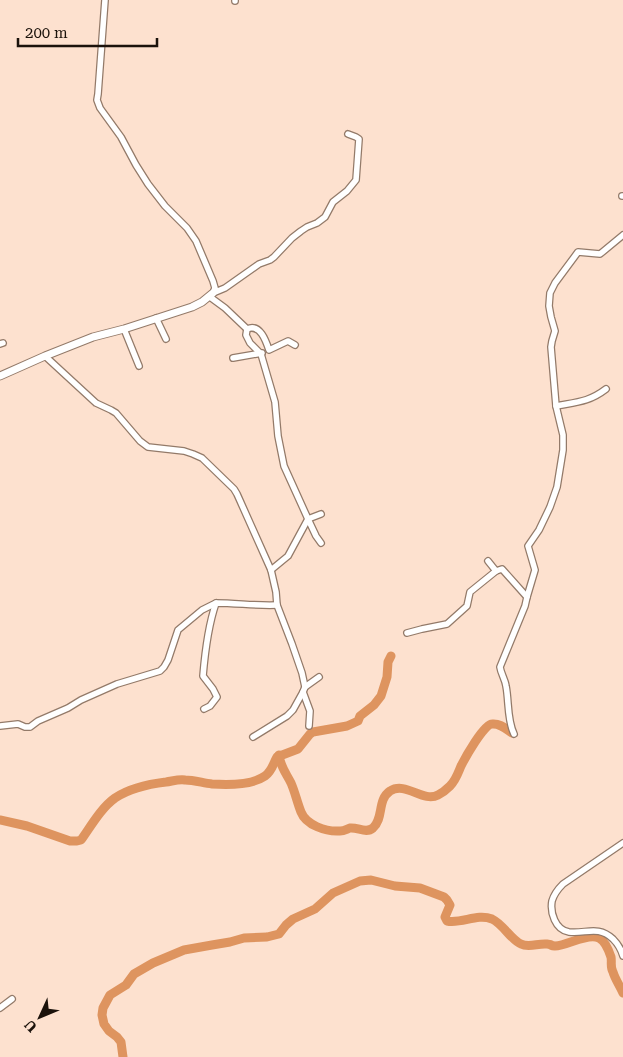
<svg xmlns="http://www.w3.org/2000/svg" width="623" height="1057" viewBox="0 0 623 1057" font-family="'Roboto Serif',serif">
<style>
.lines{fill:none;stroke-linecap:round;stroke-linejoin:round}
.river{stroke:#de945f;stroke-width:9}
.minor-casing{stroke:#937a69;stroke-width:8}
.tertiary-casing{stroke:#937a69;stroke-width:9}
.minor{stroke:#fff;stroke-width:5.5}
.tertiary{stroke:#fff;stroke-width:7}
</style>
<rect width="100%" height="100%" fill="#fde1cf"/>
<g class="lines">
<g class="river">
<path d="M279,755c1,11 7,18 12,28 4,9 6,19 10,29 5,13 25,20 39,19 4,0 7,-2 10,-3 8,-1 16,6 23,0 11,-10 4,-28 17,-37 16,-10 33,12 48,4 4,-2 9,-6 12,-9 6,-6 8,-13 11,-20 4,-8 23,-42 31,-42 8,-1 14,5 20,9"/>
<path d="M0,820l27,6 43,15h7l4,-1c10,-14 20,-32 34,-42 15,-10 34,-14 51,-16 7,-1 13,-3 19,-2 9,0 18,3 27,4 15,1 40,1 53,-8 7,-5 8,-12 12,-19l21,-8 12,-15 3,-2 34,-6 11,-5 2,-5 14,-11 7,-9 6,-19 1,-15 3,-6"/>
<path d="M123,1057l-2,-15 -4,-5 -8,-6 -5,-7 -2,-9 1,-7 7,-13 16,-10 8,-11 19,-11 31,-13 28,-5 18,-3 14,-4 23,-1 12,-3 7,-9 7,-6 22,-10 18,-16 27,-12 11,-1 24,6 25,2 24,9 3,3 3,5 -5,12 2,4c15,3 30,-8 45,-2 11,5 20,22 29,25 8,4 17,-1 26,0 8,1 0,1 8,2 12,0 33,-14 44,-8 6,3 10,13 12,19 1,5 -1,10 2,15 2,7 7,14 10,21"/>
</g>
<g class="minor-casing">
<g id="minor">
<polyline points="105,0 98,94 97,100 100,108 121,137 136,165 148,184 165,206 187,228 196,241 213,281 215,288 213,293 225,288 259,264 270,260 274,257 292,238 301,231 307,227 317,223 325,217 333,202 347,191 356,180 359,139 356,137 348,134"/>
<polyline points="235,0 235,1"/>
<polyline points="622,196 623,196"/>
<path d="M210,297l15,11 22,21c13,-6 19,12 22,21l19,-9 7,4"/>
<polyline points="156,318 166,339"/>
<polyline points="124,329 139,366"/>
<polyline points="247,329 246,335 250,343 261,354 275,402 278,436 284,466 308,519 288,556 271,570"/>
<polyline points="0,344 3,343"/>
<polyline points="45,356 96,403 111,410 116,413 140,441 148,447 184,451 193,454 202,458 234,489 237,494 271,570 276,592 277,605 292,644 302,673 305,687 303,692 310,711 309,726"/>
<polyline points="233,358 262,353"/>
<path d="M556,406c21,-4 33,-4 50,-17"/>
<polyline points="321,514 308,519 316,536 321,543"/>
<polyline points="488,561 496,571"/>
<polyline points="527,597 535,570 528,546 539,530 550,507 557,487 563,450 563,435 556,406 551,347 552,341 555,331 551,317 549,306 550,293 555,283 578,252 600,254 623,235"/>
<path d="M407,633l15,-4 25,-5 20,-18 3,-14 26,-21 6,-2 25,28 -2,9 -25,61c1,7 5,12 6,19 3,15 1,34 8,48"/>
<polyline points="305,687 319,677"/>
<path d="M204,709l6,-3 7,-9 -4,-8 -10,-13c2,-24 5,-50 13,-73 21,0 41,3 61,2"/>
<polyline points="0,726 18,724 25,727 30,727 38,721 68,708 81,700 117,684 160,671 164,667 168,660 178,630 202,610 216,603"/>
<polyline points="253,737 287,716 293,710 303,692"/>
<path d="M623,843l-60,41c-5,5 -9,10 -11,17 -2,11 3,29 17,31 17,2 29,-7 44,7 5,5 8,10 10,17"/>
<polyline points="0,1008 12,999"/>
</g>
</g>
<g class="tertiary-casing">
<polyline id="tertiary" points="0,376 45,356 93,337 124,329 192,307 202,302 213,293"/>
</g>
<use href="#minor" class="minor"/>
<use href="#tertiary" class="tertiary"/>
</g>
<g transform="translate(40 1017) rotate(226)" stroke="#fde1cf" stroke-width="4" paint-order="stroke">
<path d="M0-4L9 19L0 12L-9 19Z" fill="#1b120b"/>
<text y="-8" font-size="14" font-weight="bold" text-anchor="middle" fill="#1b120b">U</text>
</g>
<path d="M18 38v8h139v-8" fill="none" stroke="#1b120b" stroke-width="2.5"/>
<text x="25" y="38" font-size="15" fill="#1b120b" stroke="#fde1cf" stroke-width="4" paint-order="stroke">200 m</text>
</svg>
